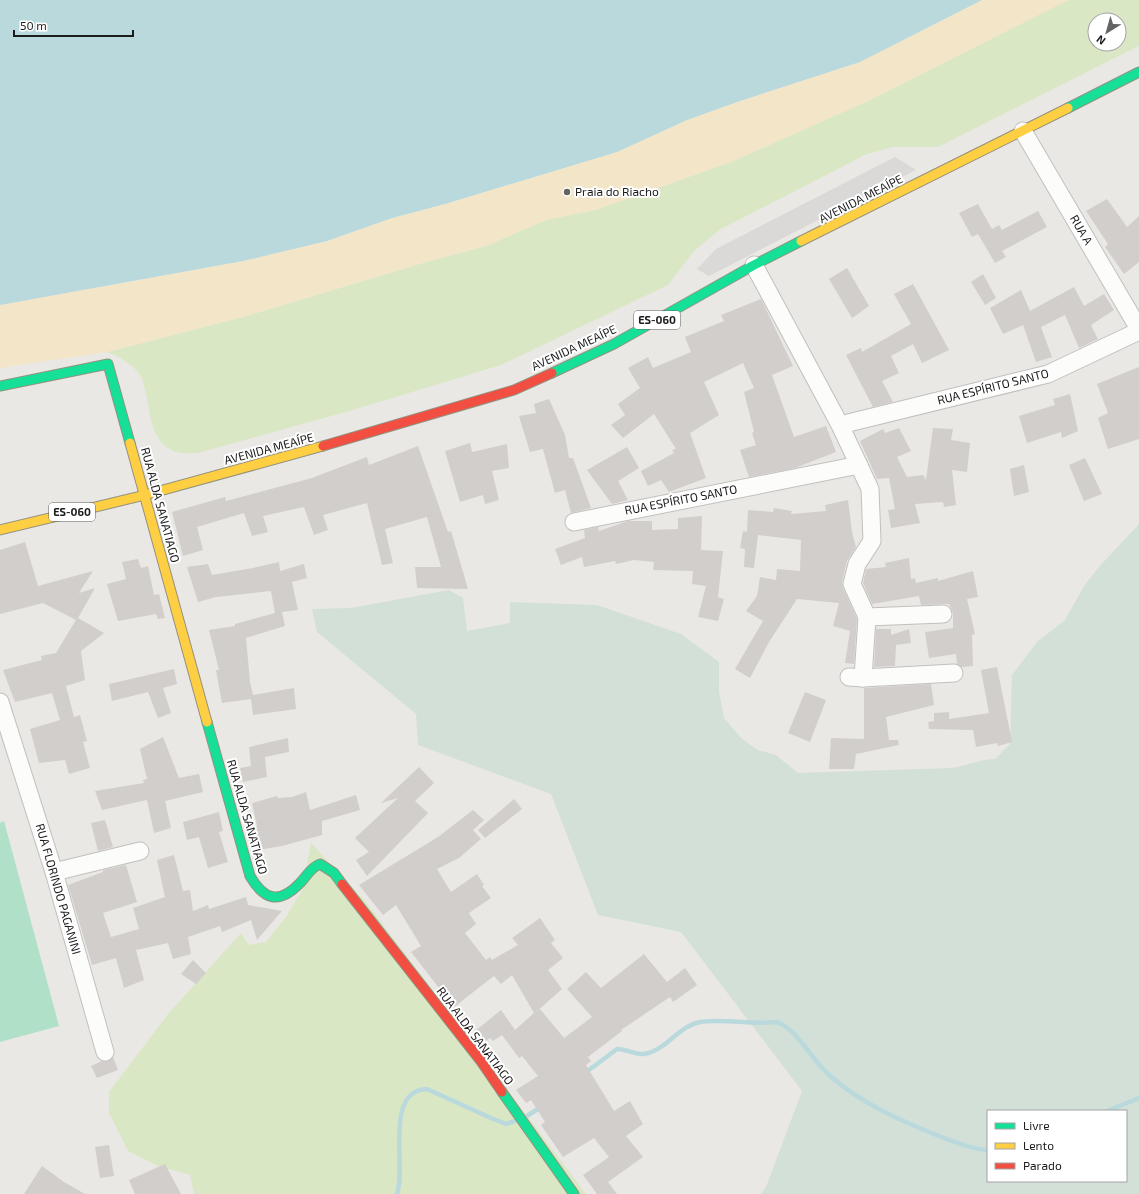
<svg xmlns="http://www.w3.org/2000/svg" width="1139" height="1194" viewBox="0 0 1139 1194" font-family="'Exo 2',sans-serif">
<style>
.grass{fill:#dae7c4;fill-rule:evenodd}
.wetland{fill:#d2e0d7;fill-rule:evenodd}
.sand{fill:#f3e6c8}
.pitch{fill:#b1e0c8}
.parking{fill:#dad9d8}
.water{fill:#b9d9dd}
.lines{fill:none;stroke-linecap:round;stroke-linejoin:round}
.stream{stroke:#b9d9dd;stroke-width:4.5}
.building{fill:#d1cecc}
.street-casing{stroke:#c1c0bf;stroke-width:19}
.fast-casing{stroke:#93927e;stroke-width:11}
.slow-casing{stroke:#93927e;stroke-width:11}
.jam-casing{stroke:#93927e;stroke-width:11}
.street{stroke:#fcfcfb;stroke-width:17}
.fast{stroke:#16e098;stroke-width:9}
.slow{stroke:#ffcf43;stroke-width:9}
.jam{stroke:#f24e42;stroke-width:9}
.poi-dot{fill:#646362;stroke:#fff;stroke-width:1.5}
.labels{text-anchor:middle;stroke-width:4;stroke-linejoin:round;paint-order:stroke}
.shield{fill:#fff;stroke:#606060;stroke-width:1}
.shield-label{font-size:11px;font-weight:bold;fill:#1c1c1c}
.poi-label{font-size:12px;fill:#1c1c1c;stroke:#fff;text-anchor:start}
.street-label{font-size:12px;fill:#1c1c1c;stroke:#fff}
</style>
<rect width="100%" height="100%" fill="#eae8e5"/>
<g class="grass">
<path d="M1068,0h71v46l-201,101h-45l-26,7 -146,75 -26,21 -27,35 -167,80 -148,45 -155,43c-7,0 -15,1 -22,-1 -31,-11 -24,-50 -35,-75 -5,-11 -23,-21 -34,-25l136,-35 183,-55 60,-16 60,-26 49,-10 136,-48 139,-62zM1095,20h24v24h-24z"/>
<polygon points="311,843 366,902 586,1194 194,1194 190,1175 158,1166 128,1151 109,1113 109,1092 168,1014 241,933 249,945 266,942 286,917 302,890"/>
</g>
<path class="wetland" d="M1139,524v670h-378l5,-7 36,-96 -121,-159 -83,-17 -47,-121 -133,-49 -2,-31 -99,-82 -5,-23 39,-1 98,-18 14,8 4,33 43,-8v-21l87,3 84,29 38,28v30l5,26 18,21 16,11 18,5 22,18 153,-5c15,-2 29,-9 44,-9l15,-15 2,-69 25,-33 28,-22 19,-34 14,-18zM988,1111h138v70h-138z"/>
<polygon class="sand" points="982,0 1068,0 870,100 731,162 595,210 546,220 486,246 426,262 243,317 107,352 0,368 0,305 243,261 327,241 392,218 445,204 617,152 687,120 740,101 860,62"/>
<polygon class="pitch" points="4,821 59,1026 0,1042 0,823"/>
<polygon class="parking" points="895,157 916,170 709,276 697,269 716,249"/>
<polygon class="water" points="0,0 982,0 860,62 740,101 687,120 617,152 445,204 392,218 327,241 243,261 0,305"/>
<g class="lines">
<g class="stream">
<path d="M585,1073l32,-24c10,0 18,6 27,5 22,-3 34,-28 56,-32 22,-4 53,3 77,0 20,7 35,38 51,52 32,29 71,46 111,62 16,6 31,13 49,14"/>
<polyline points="1107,1111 1139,1098"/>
<polyline points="527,1116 541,1107"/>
<path d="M397,1194c10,-28 -14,-103 30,-105l64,29 15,6 9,-3"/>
</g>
</g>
<g class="building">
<polygon points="1107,199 1127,227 1139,216 1139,262 1124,274 1105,247 1108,244 1086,211"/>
<polygon points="978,204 992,229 999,225 1002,230 1038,211 1047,227 1002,251 1006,257 995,263 978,234 972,237 959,213"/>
<polygon points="847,268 869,306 852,318 829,279"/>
<polygon points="983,274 996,298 985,305 971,282"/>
<polygon points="913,284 949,350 922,363 913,344 891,356 899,373 882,381 893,402 873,407 846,355 861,348 862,352 911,324 894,294"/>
<polygon points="1074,287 1084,306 1104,294 1114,310 1091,325 1098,339 1079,348 1065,315 1041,327 1052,357 1036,362 1023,325 1003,334 990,308 1021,290 1030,311"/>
<polygon points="761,299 793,366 772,375 794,437 826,426 836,452 795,468 749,477 740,450 756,445 752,433 754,432 744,392 754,388 743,363 704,382 719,415 690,433 706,478 669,492 661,480 648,486 641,471 674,453 672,450 676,449 654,414 623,438 611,425 625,415 618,404 640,388 628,368 648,357 653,368 691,352 685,337 724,321 721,315"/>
<polygon points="1139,367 1139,439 1108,449 1098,418 1108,413 1097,384"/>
<polygon points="1070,394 1078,431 1062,438 1061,432 1027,443 1019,416 1055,405 1053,399"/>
<polygon points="549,399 565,435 569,458 573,458 591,508 571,513 565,490 555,493 543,449 530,452 519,416 536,413 534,404"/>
<polygon points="899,428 911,451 897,457 907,477 923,475 926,480 933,428 953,429 951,440 970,443 967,472 952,470 956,505 944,507 943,502 915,504 920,523 891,528 888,510 895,509 889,478 877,479 860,441 883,429 885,433"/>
<polygon points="470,443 472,452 507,444 509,468 492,471 499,500 485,504 483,495 460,502 445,451"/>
<polygon points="418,446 448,532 451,531 468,589 417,588 415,567 441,567 427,517 385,529 393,563 382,565 367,503 323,515 328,530 314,535 304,507 263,516 268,532 252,536 244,513 197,527 203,550 183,556 172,512 225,497 226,501 312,478 367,457 369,465"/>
<polygon points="627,447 639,468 618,481 628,500 612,504 587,470"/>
<polygon points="1085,458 1102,494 1084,501 1069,465"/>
<polygon points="1024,465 1029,492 1014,496 1010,469"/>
<polygon points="848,500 852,532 856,547 847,561 842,582 843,588 857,619 854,664 845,663 850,631 833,626 839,603 797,599 769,642 750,678 735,669 763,621 746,611 757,596 760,577 776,580 777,569 800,571 801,540 758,535 754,568 744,567 745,549 740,548 743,531 747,532 748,510 773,512 774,508 792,511 791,514 826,511 825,505"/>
<polygon points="702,516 701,550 723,551 718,597 724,599 718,621 698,617 706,586 692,584 693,571 653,570 654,562 634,560 616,564 615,561 584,567 582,557 561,565 555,549 585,538 584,530 598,527 599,531 628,521 652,521 652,530 678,529 678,518"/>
<polygon points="25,542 38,586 93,571 79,593 95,588 78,618 104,633 81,651 85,680 66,686 74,717 80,715 87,741 83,742 90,768 69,774 65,760 39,763 30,729 60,720 52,693 15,702 3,670 42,660 41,656 56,653 76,620 43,603 0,614 0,550"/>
<polygon points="909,558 911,579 915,578 916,583 938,578 938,581 973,571 978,597 967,599 975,634 972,635 973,666 962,667 957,664 956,654 929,658 925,632 953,628 953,613 949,604 921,605 919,596 872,604 863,583 866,569 886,567 885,563"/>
<polygon points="138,559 141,568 148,566 154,595 159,594 165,618 158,619 156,614 118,621 107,584 126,579 122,562"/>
<polygon points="279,562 280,571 304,564 307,578 292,582 298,610 282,612 285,626 246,638 250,682 253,695 294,688 296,709 253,715 251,699 222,703 216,670 219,670 209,630 235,626 235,624 275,613 271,591 216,597 198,602 187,567 208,564 212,575 253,568"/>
<polygon points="876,629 891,629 891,635 909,629 911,643 896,645 895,666 874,667"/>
<polygon points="997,667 1012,742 998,746 997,743 976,747 973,730 929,729 928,722 934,721 934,713 949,712 949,719 989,713 981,670"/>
<polygon points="174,669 177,684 163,688 171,713 158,718 148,692 112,701 109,684"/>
<polygon points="931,684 934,705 886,717 889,740 898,740 899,745 856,754 854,769 829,769 831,738 864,739 864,688"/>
<polygon points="805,692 826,700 810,742 788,733"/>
<polygon points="163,737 179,778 199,774 203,792 165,801 171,828 154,833 147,800 102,810 95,791 144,783 143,780 147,779 140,749"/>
<polygon points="288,738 289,752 265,757 267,777 243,782 240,768 251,766 249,747"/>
<polygon points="419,767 434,783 415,801 428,813 367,876 356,860 369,852 355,838 398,798 381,803"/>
<polygon points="306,792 310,810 356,795 360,810 322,821 322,835 282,846 258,850 252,828 257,826 252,803 277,796 278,798 292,797"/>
<polygon points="514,799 522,809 485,838 478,830"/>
<polygon points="473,810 484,820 473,830 481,839 459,858 437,869 451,892 477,874 484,885 482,886 491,898 469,913 476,924 465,933 486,960 490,957 492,960 518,945 512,938 540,918 555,940 551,943 563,958 548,970 562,989 535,1013 540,1009 564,1038 592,1017 567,989 586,972 601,988 644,954 667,982 685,968 697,985 673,1002 670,997 621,1030 622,1031 588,1057 591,1061 586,1065 614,1111 630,1101 643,1124 626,1136 643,1157 608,1182 617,1194 597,1194 583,1175 609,1157 594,1138 563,1157 541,1125 545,1122 531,1100 526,1103 516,1090 538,1076 522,1056 519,1058 502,1035 493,1041 490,1038 483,1043 474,1032 501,1010 515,1030 534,1013 512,975 501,984 494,976 454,1007 411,952 421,946 396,905 383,915 359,885 438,837"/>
<polygon points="219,812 223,831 219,832 228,862 208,868 199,837 187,840 183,822"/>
<polygon points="105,820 113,847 98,851 91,823"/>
<polygon points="174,855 183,891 190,890 193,911 208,905 209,909 246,897 248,905 282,911 257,940 251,920 222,932 220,926 188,937 191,954 173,959 168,943 136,950 144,980 124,988 116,958 92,965 68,885 103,872 103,870 126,865 137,902 103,913 111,937 139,929 133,908 165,897 157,860"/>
<polygon points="193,960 206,973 196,984 181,974"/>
<polygon points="113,1057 118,1070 97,1078 91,1066 102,1061 108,1061"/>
<polygon points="109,1145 114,1176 100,1178 95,1147"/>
<polygon points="165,1164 181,1194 135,1194 129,1180"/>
<polygon points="42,1166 64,1182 85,1194 24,1194"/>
</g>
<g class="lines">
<g class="street-casing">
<g id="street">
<polyline points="1023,131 1139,329"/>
<polyline points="754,265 840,425 870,489 872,541 857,564 852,584 867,617 863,678"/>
<polyline points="840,425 1048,374 1139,331"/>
<polyline points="574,522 859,465"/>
<polyline points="867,617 943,614"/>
<polyline points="849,677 863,678 954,673"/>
<polyline points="0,702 54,872 105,1052"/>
<polyline points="54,872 140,851"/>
</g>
</g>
<g class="fast-casing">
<g id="fast">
<polyline points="1068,108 1139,72"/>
<polyline points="552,373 614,344 754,265 801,241"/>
<polyline points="0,386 108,364 130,443"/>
<path d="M207,722l43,154c14,24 29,29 50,7 7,-7 10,-15 20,-19l14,9 8,11"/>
<polyline points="502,1092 574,1194"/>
</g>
</g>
<g class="slow-casing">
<g id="slow">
<polyline points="801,241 1068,108"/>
<polyline points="130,443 207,722"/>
<polyline points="0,530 145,495 323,446"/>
</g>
</g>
<g class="jam-casing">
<g id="jam">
<polyline points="323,446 514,390 552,373"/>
<polyline points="342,884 480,1060 502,1092"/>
</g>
</g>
<use href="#street" class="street"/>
<use href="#fast" class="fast"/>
<use href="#slow" class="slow"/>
<use href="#jam" class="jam"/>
</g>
<circle class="poi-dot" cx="567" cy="192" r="4"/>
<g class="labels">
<g class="shield">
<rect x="634" y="311" width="46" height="18" rx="3"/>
<rect x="49" y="503" width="46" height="18" rx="3"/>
</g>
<g class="shield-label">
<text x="657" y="324">ES-060</text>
<text x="72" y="516">ES-060</text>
</g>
<g class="poi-label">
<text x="575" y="196">Praia do Riacho</text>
</g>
<g class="street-label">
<text transform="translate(861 199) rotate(-27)" y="4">AVENIDA MEAÍPE</text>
<text transform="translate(1081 230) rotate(60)" y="4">RUA A</text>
<text transform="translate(574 348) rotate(-25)" y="4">AVENIDA MEAÍPE</text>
<text transform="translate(993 387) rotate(-14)" y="4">RUA ESPÍRITO SANTO</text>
<text transform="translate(269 449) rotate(-15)" y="4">AVENIDA MEAÍPE</text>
<text transform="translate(681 500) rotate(-11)" y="4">RUA ESPÍRITO SANTO</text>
<text transform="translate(160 505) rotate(75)" y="4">RUA ALDA SANATIAGO</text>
<text transform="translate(247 817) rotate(74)" y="4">RUA ALDA SANATIAGO</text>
<text transform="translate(58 889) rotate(74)" y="4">RUA FLORINDO PAGANINI</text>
<text transform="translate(475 1036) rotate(53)" y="4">RUA ALDA SANATIAGO</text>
</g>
</g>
<rect x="987" y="1110" width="140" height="72" fill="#ffffff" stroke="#a4a4a4"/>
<rect x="995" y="1123" width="20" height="6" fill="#16e098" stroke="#a4a4a4"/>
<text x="1023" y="1130" font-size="12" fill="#1c1c1c">Livre</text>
<rect x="995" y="1143" width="20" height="6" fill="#ffcf43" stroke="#a4a4a4"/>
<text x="1023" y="1150" font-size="12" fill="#1c1c1c">Lento</text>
<rect x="995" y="1163" width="20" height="6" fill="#f24e42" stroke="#a4a4a4"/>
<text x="1023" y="1170" font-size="12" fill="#1c1c1c">Parado</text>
<g transform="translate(1107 32) rotate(217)"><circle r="19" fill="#ffffff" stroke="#a4a4a4"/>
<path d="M0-3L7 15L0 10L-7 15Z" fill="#646362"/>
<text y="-6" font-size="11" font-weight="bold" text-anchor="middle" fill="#1c1c1c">N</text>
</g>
<path d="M14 30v6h119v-6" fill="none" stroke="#1c1c1c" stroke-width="2"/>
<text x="20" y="30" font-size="12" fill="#1c1c1c" stroke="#ffffff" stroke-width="3" paint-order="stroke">50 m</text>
</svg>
